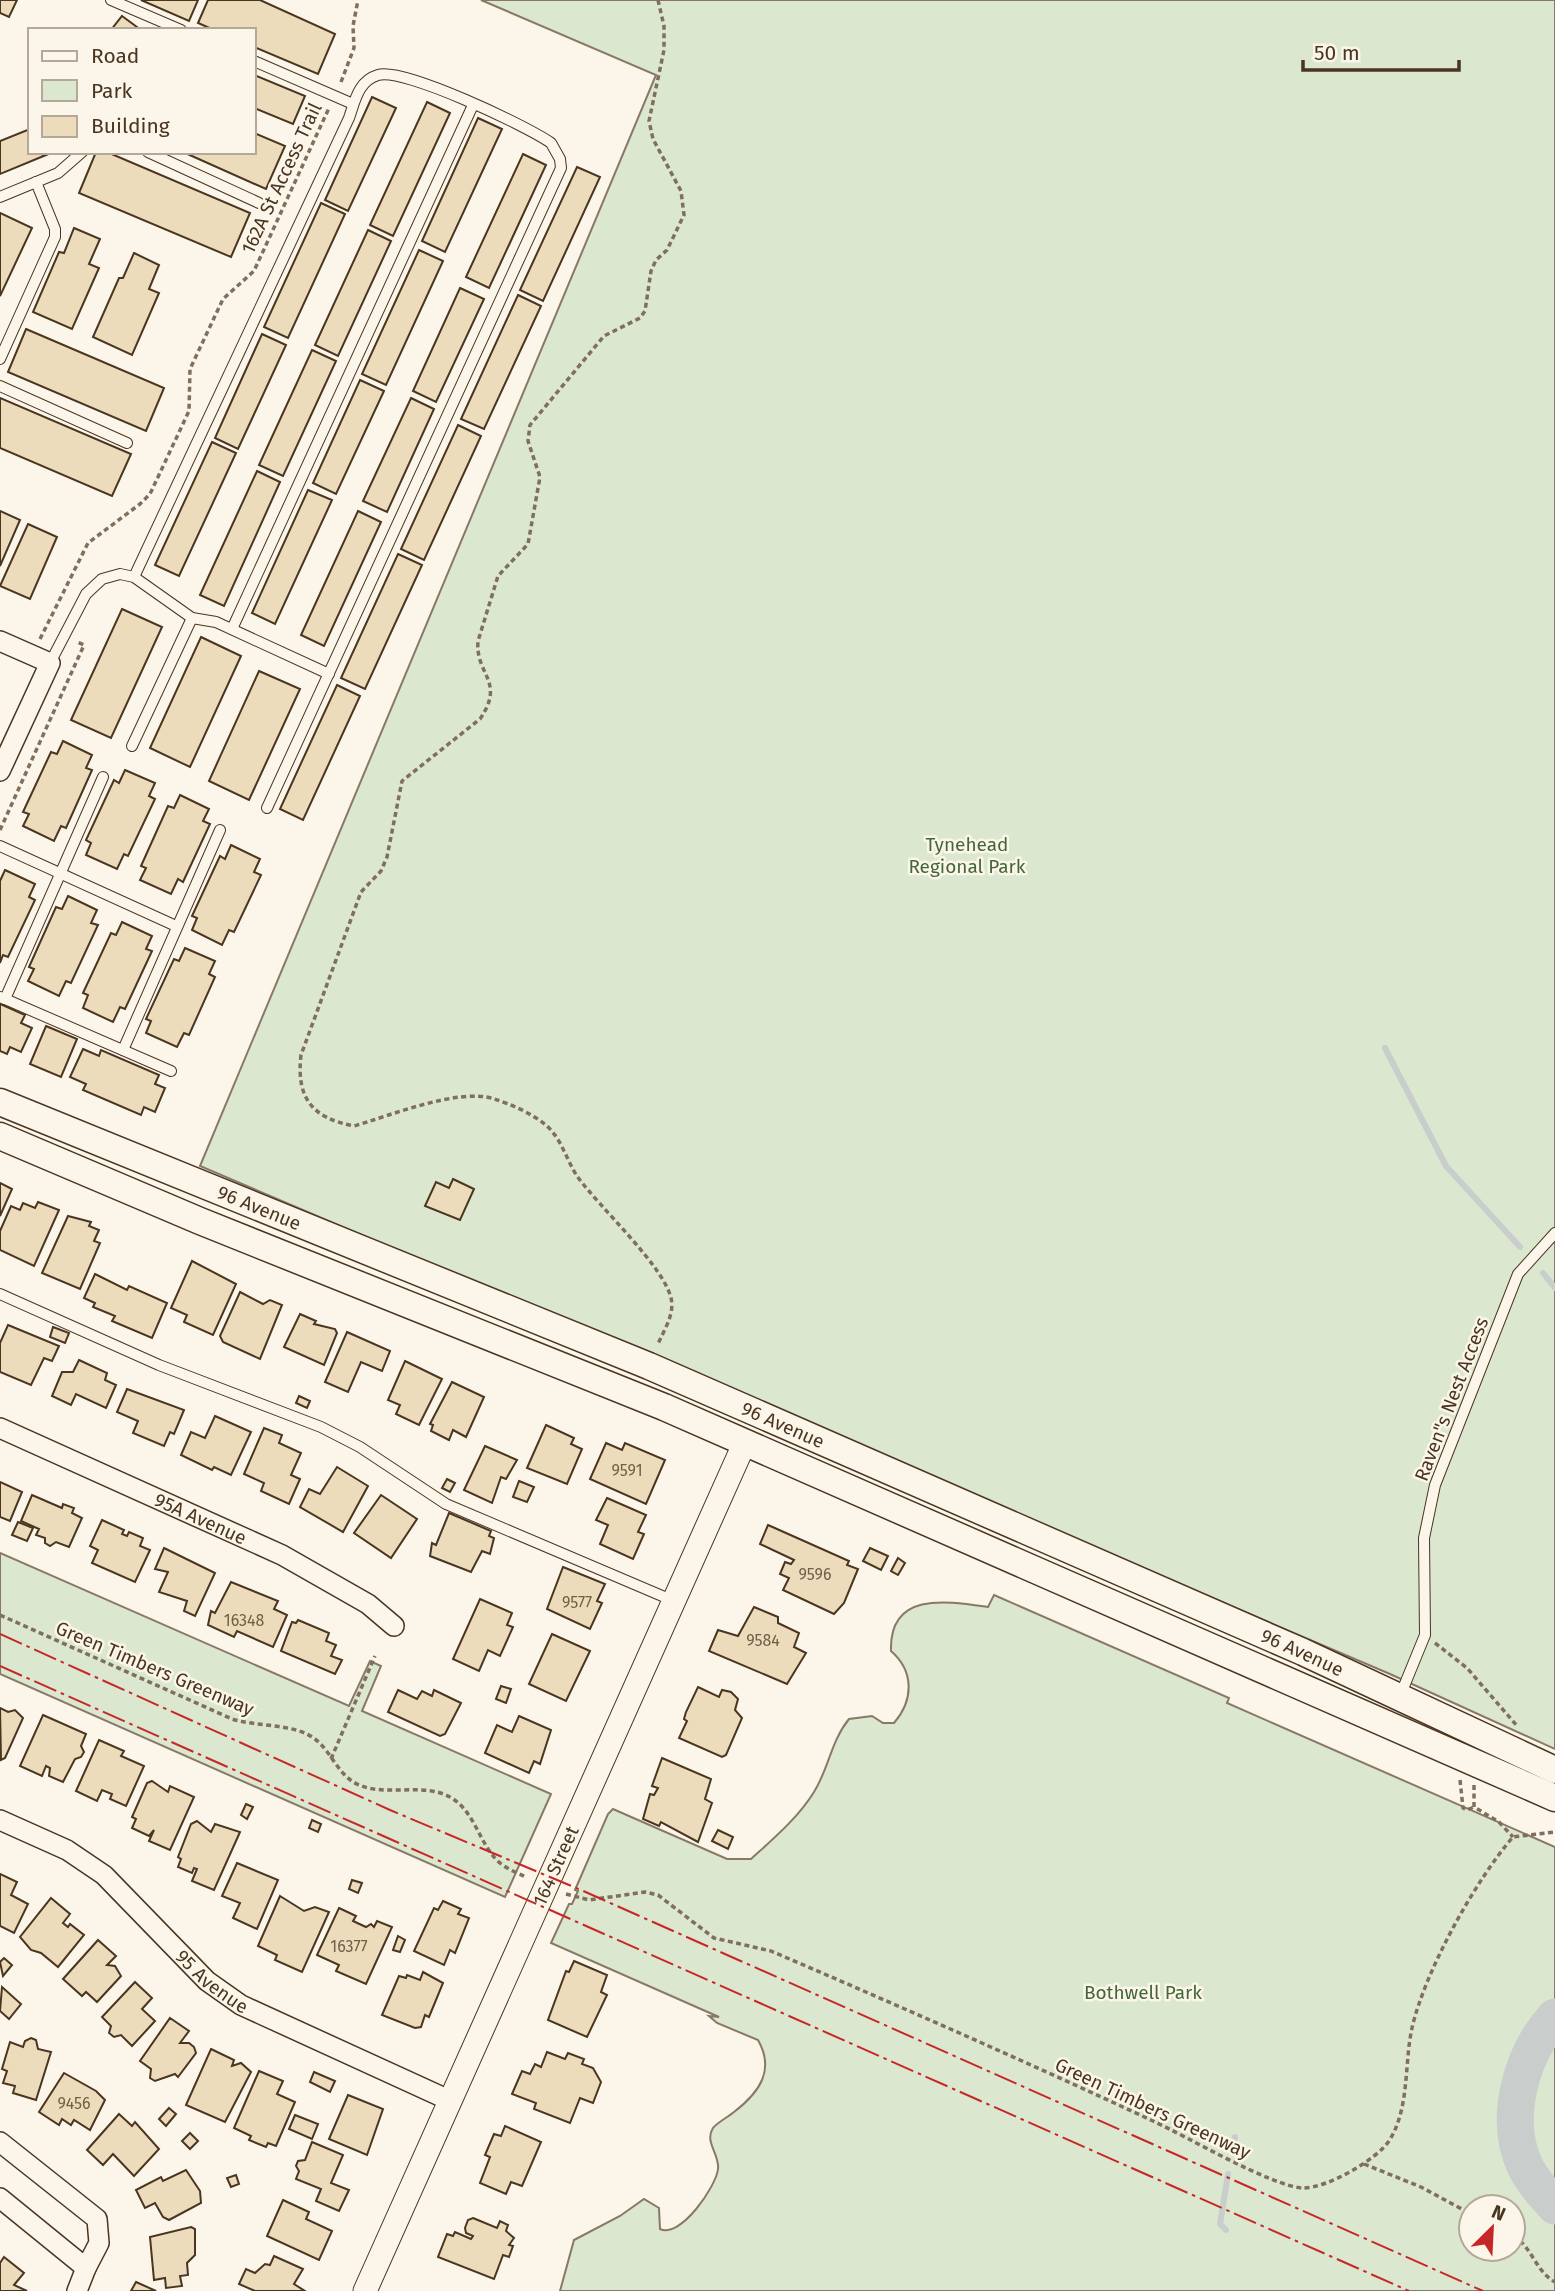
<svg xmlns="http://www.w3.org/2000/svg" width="1555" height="2291" viewBox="0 0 1555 2291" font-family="'Fira Sans',sans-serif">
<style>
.green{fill:#dce7d0;stroke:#887966;stroke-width:2;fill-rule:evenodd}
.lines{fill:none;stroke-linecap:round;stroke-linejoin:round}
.stream{stroke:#c9cecd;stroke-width:6}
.river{stroke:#c9cecd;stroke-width:37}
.building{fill:#ecdcbc;stroke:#4a3520;stroke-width:2}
.service-casing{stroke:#4a3520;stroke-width:12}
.minor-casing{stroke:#4a3520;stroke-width:22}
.tertiary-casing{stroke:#4a3520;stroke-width:25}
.secondary-casing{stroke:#4a3520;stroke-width:29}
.path{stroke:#7f6f5c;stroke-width:3.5;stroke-dasharray:5 3.5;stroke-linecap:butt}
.service{stroke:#fbf6e9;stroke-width:10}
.minor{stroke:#fbf6e9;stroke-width:19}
.tertiary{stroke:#fbf6e9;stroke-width:23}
.secondary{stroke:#fbf6e9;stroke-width:26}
.power{stroke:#c62828;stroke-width:2;stroke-dasharray:24 5 3.5 5;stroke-linecap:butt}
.labels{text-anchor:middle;stroke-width:5;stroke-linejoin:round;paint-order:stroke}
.number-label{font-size:16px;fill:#725f47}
.street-label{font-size:19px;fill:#4a3520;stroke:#fbf6e9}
.park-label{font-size:19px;fill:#436837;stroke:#fbf6e9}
</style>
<rect width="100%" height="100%" fill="#fbf6e9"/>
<g class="green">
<polygon points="481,0 1555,0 1555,1749 1390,1674 200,1166 656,75"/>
<polygon points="0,1553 349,1706 370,1661 381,1666 362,1711 551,1794 505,1897 0,1674"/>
<path d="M994,1595l235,103 -2,5 328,144v444h-995l14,-51 46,-24 24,-17 15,9 1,21c20,10 56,-42 58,-60 2,-14 -14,-27 -5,-41 5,-6 15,-11 21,-16 26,-20 41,-42 24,-72l-41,-17 -8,-7 10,1 -168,-74 18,-39h3l6,-13 -3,-1 33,-76 5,-5 114,50h24c22,-20 47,-41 63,-67 15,-24 17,-51 35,-73l23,-3 11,7h11c20,-23 20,-52 -3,-72 -2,-60 56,-50 97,-44zM1471,2207h42v42h-42z"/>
</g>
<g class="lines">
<g class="stream">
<polyline points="1385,1048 1446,1166 1520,1247"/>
<polyline points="1543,1273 1555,1288"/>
<polyline points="1232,2150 1235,2137"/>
<polyline points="1226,2230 1220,2224 1228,2174"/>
</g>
<path class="river" d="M1555,2017c-34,37 -52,102 -30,149 7,15 19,28 30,40"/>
</g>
<g class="building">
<polygon points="0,0 17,0 9,17 0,13"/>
<polygon points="141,0 198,0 189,21"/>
<polygon points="208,0 260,0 335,34 318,74 254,47 254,30 214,30 198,23"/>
<polygon points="122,16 141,30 111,30"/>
<polygon points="254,75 305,96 293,124 254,108"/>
<polygon points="372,97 396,108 348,211 325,200"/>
<polygon points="427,102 450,113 393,236 370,225"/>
<polygon points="478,118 502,129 445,252 422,241"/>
<polygon points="30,129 30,152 46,155 0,174 0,141"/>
<polygon points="254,133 285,146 266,189 183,152 254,152"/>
<polygon points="96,152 107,152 250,213 231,257 79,193"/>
<polygon points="523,154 546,165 489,288 466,277"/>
<polygon points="577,167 600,177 543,301 520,290"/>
<polygon points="321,203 345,214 288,338 264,327"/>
<polygon points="0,213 32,228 0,296"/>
<polygon points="74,228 100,239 89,264 99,268 72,329 33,312 59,252 64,253"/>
<polygon points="368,230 391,241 338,356 315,345"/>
<polygon points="419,250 443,261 386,385 362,374"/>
<polygon points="134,253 159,265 149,289 159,293 132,355 93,337 119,278 123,278"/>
<polygon points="460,288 484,299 436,402 413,391"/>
<polygon points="518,295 541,306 484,429 461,419"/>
<polygon points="26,329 164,388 146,431 8,372"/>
<polygon points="262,334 286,345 238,449 215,438"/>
<polygon points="312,350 336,361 283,476 259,465"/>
<polygon points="360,380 384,391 336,494 313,483"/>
<polygon points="0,398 131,454 112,496 0,448"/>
<polygon points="411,398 434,409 387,512 363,501"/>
<polygon points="458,425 481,436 424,560 401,549"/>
<polygon points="212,442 236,453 179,576 155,565"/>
<polygon points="257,471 280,482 224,606 200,595"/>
<polygon points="308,490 332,500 275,624 252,613"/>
<polygon points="0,511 20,520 0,566"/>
<polygon points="358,511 381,522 324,646 301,635"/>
<polygon points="28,524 57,537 30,599 0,586"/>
<polygon points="398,554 422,565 365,689 341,678"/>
<polygon points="122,609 162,627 111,738 71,720"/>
<polygon points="201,637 241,656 190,767 150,748"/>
<polygon points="259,671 300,689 249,800 209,781"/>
<polygon points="337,685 360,696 303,820 280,809"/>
<polygon points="63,741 92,755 86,768 92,770 66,828 61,826 54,841 23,826 29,814 23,812 51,752 57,754"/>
<polygon points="125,770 155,783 149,796 155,799 128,856 124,854 117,869 86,855 91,843 86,840 114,780 119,783"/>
<polygon points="180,795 209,809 203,821 210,824 183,882 178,879 171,894 140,880 146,868 141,866 168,806 174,808"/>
<polygon points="231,845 260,859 254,872 261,875 234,932 229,930 222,945 192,930 197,918 192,916 220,856 225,859"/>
<polygon points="5,870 35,884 29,897 35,900 8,957 3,955 0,963 0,881"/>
<polygon points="68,896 97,910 91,923 98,925 71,983 66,981 59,996 28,981 34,969 29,967 56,907 62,909"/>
<polygon points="122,922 152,936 146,949 152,951 125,1009 120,1007 113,1022 83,1008 88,995 83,993 111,933 116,935"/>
<polygon points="185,948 215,961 209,974 215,977 189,1035 184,1033 177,1047 146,1033 151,1021 146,1019 174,959 179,961"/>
<polygon points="0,1004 25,1015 21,1023 32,1028 21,1052 10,1047 7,1054 0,1051"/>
<polygon points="46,1026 77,1039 61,1077 30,1064"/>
<polygon points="83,1049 99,1056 101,1050 159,1075 155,1084 165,1088 155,1112 144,1107 141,1115 83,1090 86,1084 70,1077"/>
<polygon points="453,1179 474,1189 460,1220 425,1206 436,1182 449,1188"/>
<polygon points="0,1183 12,1189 0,1216"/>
<polygon points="38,1202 59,1210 34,1266 0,1250 0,1231 11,1206 20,1210 23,1203 35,1208"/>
<polygon points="68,1216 91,1222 89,1226 99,1230 94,1241 100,1243 80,1289 42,1273"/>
<polygon points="192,1261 236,1284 213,1335 184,1322 187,1315 171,1308"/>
<polygon points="95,1274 127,1290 129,1286 167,1303 152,1338 112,1321 115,1316 93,1307 95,1303 84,1298"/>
<polygon points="240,1292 263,1304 270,1300 282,1305 260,1359 223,1342 220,1336"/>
<polygon points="300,1314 316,1321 314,1324 335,1329 337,1333 324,1365 284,1347"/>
<polygon points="8,1325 59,1346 52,1361 44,1358 31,1385 0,1372 0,1343"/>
<polygon points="53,1327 69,1333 65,1343 50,1337"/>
<polygon points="347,1332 390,1351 382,1371 361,1362 348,1392 325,1382"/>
<polygon points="79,1360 107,1373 105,1380 116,1385 106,1408 76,1394 71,1405 52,1396 62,1372 73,1372"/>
<polygon points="405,1361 442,1379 419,1425 396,1414 400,1405 388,1400"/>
<polygon points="452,1382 484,1397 466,1437 453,1430 449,1440 431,1431 433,1425 430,1424"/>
<polygon points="127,1389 184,1410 174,1434 170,1432 164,1446 133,1433 138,1421 117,1412"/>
<polygon points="299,1396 310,1401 307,1408 296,1403"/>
<polygon points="215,1416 251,1432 231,1475 214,1467 212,1470 181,1455 191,1432 205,1438"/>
<polygon points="546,1425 574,1438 571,1444 582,1449 567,1484 527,1468"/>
<polygon points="264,1428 282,1435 279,1443 301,1453 291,1475 300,1479 289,1504 261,1491 264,1483 244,1474"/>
<polygon points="606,1443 622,1450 625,1443 665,1460 646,1504 590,1479"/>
<polygon points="485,1446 517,1460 506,1479 501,1477 492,1503 464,1490"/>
<polygon points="337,1467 368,1486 343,1532 300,1507 309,1489 320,1494"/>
<polygon points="447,1479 455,1483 450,1492 442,1488"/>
<polygon points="519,1481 534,1487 527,1502 513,1497"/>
<polygon points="0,1482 22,1492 10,1521 0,1517"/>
<polygon points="32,1495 62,1508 63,1504 74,1508 72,1513 82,1518 69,1547 56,1542 50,1546 45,1543 45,1538 36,1535 39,1529 21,1521"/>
<polygon points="381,1495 417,1519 391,1558 354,1533"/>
<polygon points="607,1498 646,1515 638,1532 644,1534 633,1559 600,1544 608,1525 596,1520"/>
<polygon points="449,1513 491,1531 489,1536 494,1538 490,1554 482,1551 471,1572 430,1556 432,1543 436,1545"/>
<polygon points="102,1520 124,1530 122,1534 127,1536 129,1532 143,1538 140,1546 150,1550 135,1582 92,1563 98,1550 90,1546"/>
<polygon points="18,1522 33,1528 27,1541 12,1535"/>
<polygon points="768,1525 849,1561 847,1565 858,1569 844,1603 834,1614 783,1590 789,1578 780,1574 785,1562 791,1564 794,1560 760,1544"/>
<polygon points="164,1548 215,1573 195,1616 184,1611 187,1601 159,1592 168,1572 155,1569"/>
<polygon points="870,1548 888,1556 881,1570 863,1561"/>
<polygon points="898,1558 905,1563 898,1575 891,1571"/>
<polygon points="563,1567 605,1584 597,1601 602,1603 590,1629 547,1609"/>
<polygon points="231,1582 278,1601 274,1609 287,1615 273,1647 237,1631 234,1637 208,1625 211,1611 215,1613"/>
<polygon points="480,1599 512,1613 507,1625 513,1627 500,1656 488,1650 479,1671 453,1659"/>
<polygon points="754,1607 778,1617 778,1623 799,1633 794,1647 806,1653 787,1684 709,1651 718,1630 738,1636"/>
<polygon points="298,1620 329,1633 326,1641 336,1645 331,1656 342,1660 335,1674 281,1651 292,1622 296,1623"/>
<polygon points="552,1634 590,1651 566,1701 529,1684"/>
<polygon points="501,1686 511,1689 506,1703 496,1699"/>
<polygon points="698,1687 719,1697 722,1690 731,1692 738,1699 735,1710 742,1718 726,1755 722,1757 679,1738 687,1721 684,1719 686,1712"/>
<polygon points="398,1690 417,1699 422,1691 432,1696 434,1690 461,1703 445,1734 440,1736 388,1712"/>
<polygon points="0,1708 8,1712 15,1710 23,1718 5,1758 1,1760"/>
<polygon points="43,1715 86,1734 81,1746 84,1752 81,1757 75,1759 63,1782 49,1776 50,1768 46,1766 42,1776 20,1766"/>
<polygon points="519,1716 551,1730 540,1764 534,1761 529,1773 485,1753 497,1725 512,1732"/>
<polygon points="99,1740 124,1751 121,1756 144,1766 126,1806 110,1799 112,1794 102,1790 97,1801 76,1791"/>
<polygon points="662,1758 711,1779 705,1799 712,1803 698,1842 661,1822 659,1826 643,1819 650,1794 654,1795 658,1788 652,1786"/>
<polygon points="152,1781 168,1792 170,1786 194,1797 170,1850 149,1841 154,1830 149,1836 132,1828 136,1819 132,1817 147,1783"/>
<polygon points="246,1804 253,1807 247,1819 241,1815"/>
<polygon points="312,1820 321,1824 318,1832 309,1828"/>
<polygon points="197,1821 211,1832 215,1824 240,1832 214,1890 192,1881 197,1869 194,1868 192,1873 178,1867 181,1859 178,1857 191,1824"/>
<polygon points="718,1830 733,1837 728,1849 712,1841"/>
<polygon points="237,1863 278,1880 257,1929 233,1918 240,1903 222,1896"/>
<polygon points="0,1874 17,1882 11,1895 28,1904 14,1933 0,1926"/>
<polygon points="352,1880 362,1883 358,1893 349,1889"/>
<polygon points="280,1896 304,1911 315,1907 329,1912 302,1972 275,1960 277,1955 258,1946"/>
<polygon points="51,1898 70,1914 63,1923 68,1927 70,1924 84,1935 58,1967 41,1953 31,1950 20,1937"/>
<polygon points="443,1901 461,1909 458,1914 469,1918 455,1953 450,1950 444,1965 414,1951 434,1908 438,1910"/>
<polygon points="339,1908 356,1916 353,1921 366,1927 371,1924 374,1927 377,1921 392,1927 366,1984 336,1971 339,1965 317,1955"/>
<polygon points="398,1936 405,1940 400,1952 393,1950"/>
<polygon points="98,1940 116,1956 107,1965 115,1966 121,1976 97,2002 86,1992 82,1996 63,1979"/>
<polygon points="4,1958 12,1965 3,1976 0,1962"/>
<polygon points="574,1961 607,1975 601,1992 607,1995 587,2037 548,2020 566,1971 569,1972"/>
<polygon points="423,1972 443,1983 429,2017 425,2015 421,2027 415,2028 382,2015 399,1976 406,1978 407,1975 420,1980"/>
<polygon points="135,1982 152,1998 142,2009 155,2021 132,2046 121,2035 114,2037 109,2033 111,2026 102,2017"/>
<polygon points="2,1987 21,2004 9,2019 0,2011"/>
<polygon points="170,2018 189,2031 180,2043 189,2043 194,2047 196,2053 178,2077 175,2074 155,2081 150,2078 151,2069 140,2061"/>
<polygon points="31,2038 36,2040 38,2049 51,2052 36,2100 13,2093 15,2086 3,2083 7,2071 2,2069 10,2042 23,2047 25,2041"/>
<polygon points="211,2049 234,2060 232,2066 241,2063 251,2072 225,2122 186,2105"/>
<polygon points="547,2052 565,2059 568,2053 584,2059 582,2064 593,2068 601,2082 593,2103 580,2098 570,2123 534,2109 536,2103 512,2094 522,2071 530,2074 535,2064 541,2067"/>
<polygon points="259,2071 283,2081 277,2094 295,2102 276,2146 268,2143 266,2147 249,2140 251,2136 234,2128"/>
<polygon points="314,2072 335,2081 330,2092 310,2082"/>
<polygon points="64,2073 96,2091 105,2100 90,2130 74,2120 71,2125 62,2119 59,2125 39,2112"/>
<polygon points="348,2095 383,2109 367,2155 329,2139"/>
<polygon points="169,2108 176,2114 166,2126 159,2119"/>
<polygon points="119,2114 132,2126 135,2122 159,2149 134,2176 113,2154 103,2165 87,2150"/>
<polygon points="295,2115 318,2124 312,2139 289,2129"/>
<polygon points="505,2126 541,2142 522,2186 511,2182 506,2194 480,2183 490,2157 485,2155 494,2134 501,2136"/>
<polygon points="190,2133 198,2141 190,2149 182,2141"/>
<polygon points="312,2142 343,2155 331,2183 349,2190 339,2211 316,2201 321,2189 296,2179 299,2171 296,2166 298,2161 305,2160"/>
<polygon points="186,2170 200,2191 201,2203 169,2220 163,2217 155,2203 145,2208 136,2190 161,2177 163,2181"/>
<polygon points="236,2175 239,2184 231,2187 227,2178"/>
<polygon points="283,2200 309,2212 306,2219 332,2231 319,2260 267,2236"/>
<polygon points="473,2218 497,2228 500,2221 508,2225 506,2231 514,2238 509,2245 513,2246 509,2257 503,2255 494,2279 438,2257 447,2234 453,2236 455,2232 471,2239 473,2236 466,2233 465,2228 468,2220"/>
<polygon points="191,2227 195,2229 195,2255 187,2263 188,2275 180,2276 182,2286 166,2288 165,2278 154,2280 150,2237"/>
<polygon points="274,2256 303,2269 294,2284 305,2291 255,2291 239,2284 246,2269 255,2273 265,2264 270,2265"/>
<polygon points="4,2257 24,2273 14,2285 27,2291 0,2291 0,2263"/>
<polygon points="136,2282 156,2291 131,2291"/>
</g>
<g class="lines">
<g class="service-casing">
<g id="service">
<polyline points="111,0 181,30"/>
<polyline points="254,61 353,104"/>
<polyline points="148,152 259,203"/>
<polyline points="0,197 58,173 82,152"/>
<polyline points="0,359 55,237 55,229 36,182"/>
<polyline points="0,386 127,443"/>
<path d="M134,577l215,-459c6,-17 9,-37 29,-43 25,-8 149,51 173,68l9,16 1,9 -294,640"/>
<polyline points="232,629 473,105"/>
<polyline points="50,663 86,594 102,579 120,574 134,577 192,618 216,622 329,674"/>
<polyline points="132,746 192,618"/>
<polyline points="0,846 176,926"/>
<polyline points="0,997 5,999 103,777"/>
<polyline points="5,999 171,1071"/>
<polyline points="123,1050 220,830"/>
<polyline points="0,1294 159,1365 321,1427 360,1447 446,1504 674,1601"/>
<polyline points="1400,1696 1425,1635 1424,1538 1435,1485 1518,1274 1555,1233"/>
</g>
</g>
<g class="minor-casing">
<g id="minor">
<polyline points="0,641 50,663 0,771"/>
<path id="s1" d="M0,1428l282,127 86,49 26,22"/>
<path id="s2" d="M0,1820l67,30 37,25 103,106 34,24 210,96"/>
<polyline points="0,2142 97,2219 99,2243 86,2268 0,2198"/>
<polyline points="77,2291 86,2268"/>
</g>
</g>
<g class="tertiary-casing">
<g id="tertiary">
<path id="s3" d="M365,2291l380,-849"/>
</g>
</g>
<g class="secondary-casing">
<g id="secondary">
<path id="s4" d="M0,1102l649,264 654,286 252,118"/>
<polyline points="0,1136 200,1221 664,1407 1555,1798"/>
</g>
</g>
<g class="path">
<path d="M658,0l6,26v24l-15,71 4,18 28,52 3,24 -17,35 -11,10 -5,11 -6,40 -5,7 -36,18 -74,89 -2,16 12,36 -12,67 -30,32 -20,65c-3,34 28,40 2,78l-78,62 -15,76 -6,14 -20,21 -60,163c-5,43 11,63 53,71 35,-10 106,-39 140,-27 17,5 39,15 53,27 15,14 19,33 30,50 22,31 86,89 94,122 4,16 -7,32 -13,46"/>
<polyline points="341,82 354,48 353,26 358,0"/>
<polyline points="40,639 88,543 140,504 150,494 189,411 190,369 223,299 254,271 329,108"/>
<polyline points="0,830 84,645 77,642"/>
<path d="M0,1615l232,104c25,8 62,4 83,20 17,13 23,37 44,46 29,12 64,-3 91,12 23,13 28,41 44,60 8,10 21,15 32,20"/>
<polyline points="1435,1643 1467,1668 1518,1727"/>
<polyline points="331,1759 375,1656"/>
<polyline points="1460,1780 1463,1808 1467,1810 1474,1807"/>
<polyline points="1474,1785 1474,1807 1499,1822 1513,1837"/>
<path d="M566,1894l23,6 56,-8 13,3 56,43 57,13c128,55 256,111 382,170 35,16 116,64 149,67 24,1 74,-28 87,-47 21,-33 15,-77 23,-113 13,-57 63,-147 101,-191l42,-5"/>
<polyline points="1364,2164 1421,2187 1471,2214"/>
<path d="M1513,2236c19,10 22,35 42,46"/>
</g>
<use href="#service" class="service"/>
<use href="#minor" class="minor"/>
<use href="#tertiary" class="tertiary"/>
<use href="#secondary" class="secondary"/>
<g class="power">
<polyline points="0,1634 390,1810 581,1890 1483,2291"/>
<polyline points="0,1666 1409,2291"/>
</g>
</g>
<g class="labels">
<g class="number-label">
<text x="627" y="1476">9591</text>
<text x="815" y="1580">9596</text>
<text x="577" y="1608">9577</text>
<text x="244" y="1626">16348</text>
<text x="763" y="1646">9584</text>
<text x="349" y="1952">16377</text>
<text x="74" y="2109">9456</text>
</g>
<g class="street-label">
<text transform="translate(281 178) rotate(-65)" y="7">162A St Access Trail</text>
<text dy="7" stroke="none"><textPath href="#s4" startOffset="280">96 Avenue</textPath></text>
<text transform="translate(1451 1399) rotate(-69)" y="7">Raven"s Nest Access</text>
<text dy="7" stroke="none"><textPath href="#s4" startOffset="847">96 Avenue</textPath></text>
<text dy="7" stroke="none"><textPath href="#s1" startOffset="220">95A Avenue</textPath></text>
<text dy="7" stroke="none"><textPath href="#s4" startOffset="1414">96 Avenue</textPath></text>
<text transform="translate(155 1668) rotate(23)" y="7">Green Timbers Greenway</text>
<text dy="7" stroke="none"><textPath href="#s3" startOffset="466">164 Street</textPath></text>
<text dy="7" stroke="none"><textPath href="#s2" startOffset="270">95 Avenue</textPath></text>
<text transform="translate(1153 2108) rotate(25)" y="7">Green Timbers Greenway</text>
</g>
<g class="park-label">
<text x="967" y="851">Tynehead<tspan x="967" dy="22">Regional Park</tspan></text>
<text x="1143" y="1999">Bothwell Park</text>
</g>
</g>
<rect x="28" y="28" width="228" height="126" fill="#fbf6e9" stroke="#b4a999" stroke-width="2"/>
<rect x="42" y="51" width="35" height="10" fill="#fbf6e9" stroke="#b4a999" stroke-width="2"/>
<text x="91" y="63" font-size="21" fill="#4a3520">Road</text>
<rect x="42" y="80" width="35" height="21" fill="#dce7d0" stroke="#b4a999" stroke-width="2"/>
<text x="91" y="98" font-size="21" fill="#4a3520">Park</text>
<rect x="42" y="116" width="35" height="21" fill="#ecdcbc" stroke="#b4a999" stroke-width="2"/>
<text x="91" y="133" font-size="21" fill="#4a3520">Building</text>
<g transform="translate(1492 2228) rotate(24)"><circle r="33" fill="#fbf6e9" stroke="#b4a999" stroke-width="2"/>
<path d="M0-5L12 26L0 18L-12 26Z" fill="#c62828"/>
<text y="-10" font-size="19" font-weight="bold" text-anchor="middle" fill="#4a3520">N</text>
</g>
<path d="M1303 60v10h156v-10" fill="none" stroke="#4a3520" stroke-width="3.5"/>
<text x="1314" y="60" font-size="21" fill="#4a3520" stroke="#fbf6e9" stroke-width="5" paint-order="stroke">50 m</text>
</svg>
